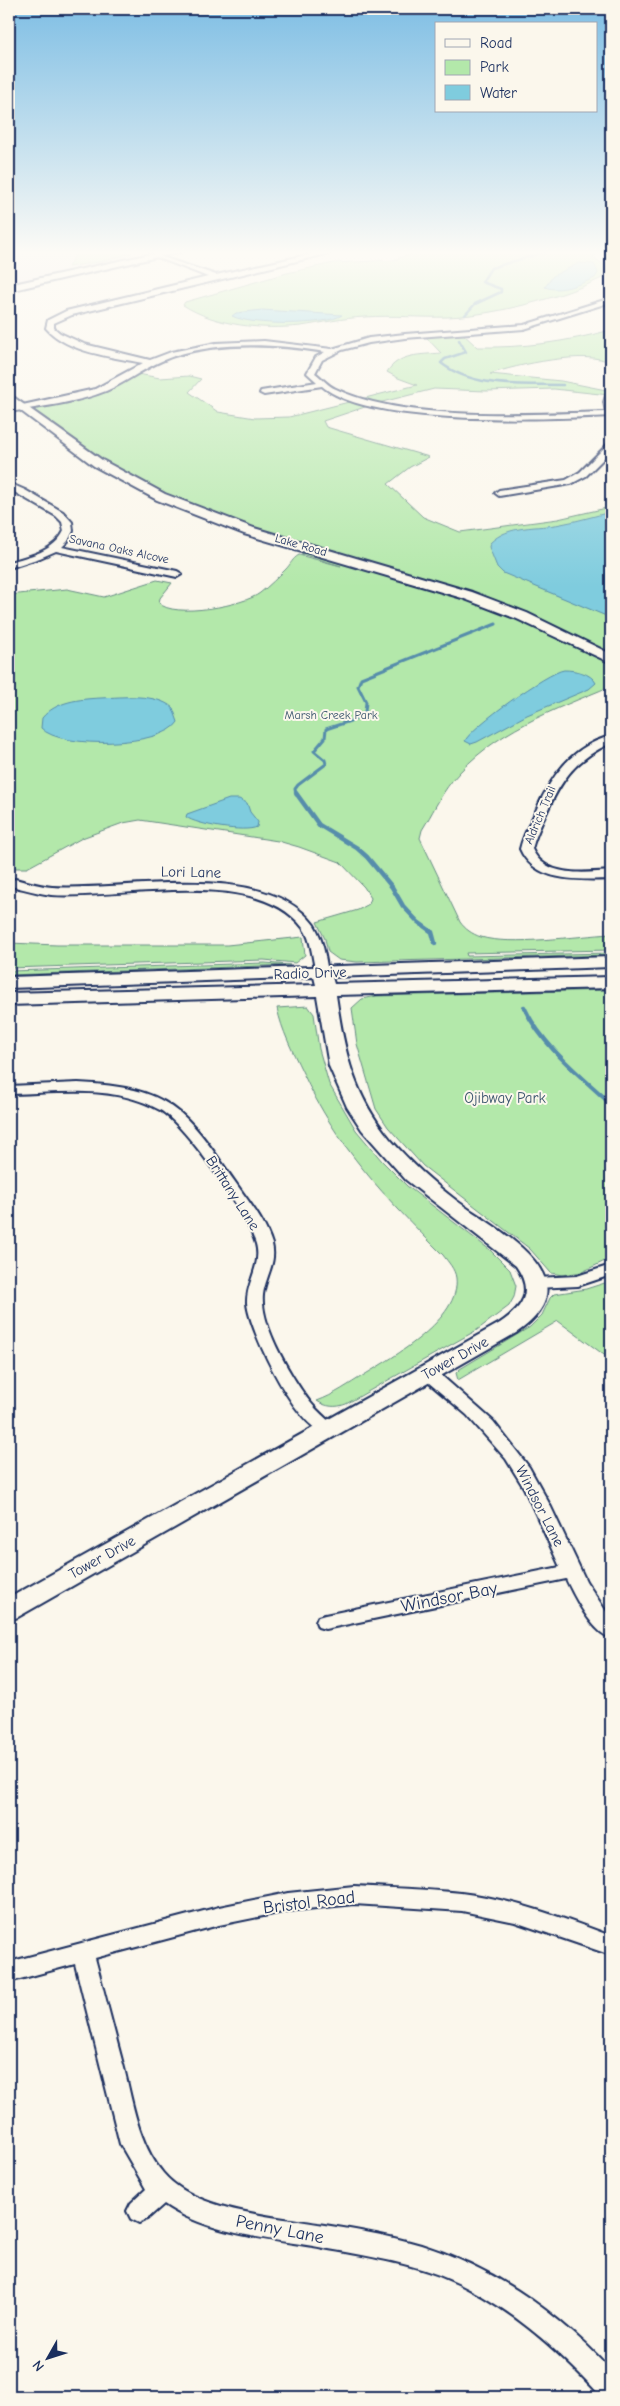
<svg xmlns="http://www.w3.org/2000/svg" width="620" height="2406" viewBox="0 0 620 2406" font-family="'Comic Neue',sans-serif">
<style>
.built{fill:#eee5ec}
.green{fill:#b3e8aa;stroke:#678c84}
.water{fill:#7fccde;stroke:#578dab}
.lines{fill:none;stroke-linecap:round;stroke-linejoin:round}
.stream-far2{stroke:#578dab;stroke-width:2.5}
.stream-far1{stroke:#578dab;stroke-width:3}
.stream{stroke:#578dab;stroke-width:4.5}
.street-casing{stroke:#1b2f5e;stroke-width:4}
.secondary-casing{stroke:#1b2f5e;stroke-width:4}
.street{fill:#fbf7ec;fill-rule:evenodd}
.secondary{fill:#fbf7ec;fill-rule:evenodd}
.labels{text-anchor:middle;stroke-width:4;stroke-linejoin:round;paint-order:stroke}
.far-street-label{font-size:12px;fill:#1b2f5e;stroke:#fbf7ec}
.far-park-label{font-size:12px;fill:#39546d;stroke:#fbf7ec}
.street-label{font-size:15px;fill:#1b2f5e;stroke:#fbf7ec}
.park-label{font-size:15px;fill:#39546d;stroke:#fbf7ec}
.near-street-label{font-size:18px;fill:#1b2f5e;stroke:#fbf7ec}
</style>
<rect width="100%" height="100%" fill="#fbf7ec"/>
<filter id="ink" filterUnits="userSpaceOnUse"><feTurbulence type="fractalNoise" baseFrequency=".02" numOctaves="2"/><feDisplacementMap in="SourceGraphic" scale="10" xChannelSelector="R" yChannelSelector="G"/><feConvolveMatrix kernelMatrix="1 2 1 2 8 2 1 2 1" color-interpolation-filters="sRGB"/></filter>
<g filter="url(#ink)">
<polygon class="built" points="9,250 165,250 9,285"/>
<g class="green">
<polygon points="78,250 125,250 132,253 104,261 68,267"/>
<path d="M430,250h168l-5,7 11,8 -2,13c-41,20 -108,37 -154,39 -28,1 -55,-2 -83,0 -22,1 -43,6 -64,9 -39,4 -85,0 -118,-21l2,-3 102,-29 47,-10 60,-3 10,-4z"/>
<path d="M611,330v33c-23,-14 -95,2 -121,11l71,7 50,10v19l-2,-15 -55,-6 -68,2 -52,-2 -60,15 -51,17 3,6 103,30 -19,10 -22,17 35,33 37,15 98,-13 53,-12v179c-57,24 -118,45 -159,95 -12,15 -20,33 -30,49l-2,8 40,84c5,7 12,12 21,15 29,9 97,-1 130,-3v16l-145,3 1,3 144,-3v2l-254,7 -18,-2 -11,-8 -3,-13 -8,-17 41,-12 11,-6 2,-6 -7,-11 -24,-25 -41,-15 -21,-6 -138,-21 -17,3 -41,15 -55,30h-18v-273l58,-6 37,8 53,-17 15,3 -12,15 -1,5c14,16 86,2 101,-10 9,-7 18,-16 26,-24 5,-5 6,-10 13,-14l42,11 -40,-12 3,-1 41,11 8,-3 -104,-30 -113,-47 -113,-77 74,-16 35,-18 28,5 29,-2 12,3 -12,13 29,20 37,6 34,-1 128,-32 -19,-7 -11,-6c12,-19 34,-17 54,-19l-18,-19 38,-2 16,15c46,1 89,-5 134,-17z"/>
<polygon points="303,937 305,955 295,963 264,960 9,968 9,943 57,945 227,945"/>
<polygon points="265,963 290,965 9,975 9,971"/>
<polygon points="611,990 611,1258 582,1272 562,1275 551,1273 530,1249 423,1166 388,1127 376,1109 357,1044 352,1008 362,999 377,996"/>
<path d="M308,1006l6,8 5,35 10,35 27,46 26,31 25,25 83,64 20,20 6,16 -2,11 -5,9 -32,24 -131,74c-10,4 -20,3 -29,-3 17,-6 32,-17 47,-26 29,-18 97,-56 92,-97 -1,-9 -8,-16 -13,-23 -59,-59 -105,-106 -141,-184 -10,-21 -20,-40 -25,-63z"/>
<polygon points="611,1281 611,1360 558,1321 458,1380 456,1373 460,1369 530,1327 542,1315 550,1298 554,1294 586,1289"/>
</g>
<g class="water">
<path d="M579,263l15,1 4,9 -3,5c-15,6 -35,15 -50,9l8,-11z"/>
<path d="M262,310l80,5c-16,11 -91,11 -110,1l4,-3z"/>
<path d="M611,512v106l-108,-45 -6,-6 -8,-20 1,-4c19,-19 47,-14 71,-19 17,-3 33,-8 50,-12z"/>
<path d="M564,670c11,0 27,3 32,13l-7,6 -62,26 -50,27 -6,2 -6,-3c6,-14 83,-69 99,-71z"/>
<path d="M101,698c22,-1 55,-5 72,10l5,14c-14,24 -117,28 -137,6l1,-10c14,-17 38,-19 59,-20z"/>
<path d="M229,799h10l8,4 3,9 8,10 -1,5c-12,6 -60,-2 -71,-10l1,-3z"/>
</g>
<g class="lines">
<g class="stream-far2">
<polyline points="465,315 475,304 501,292 501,289 482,282 491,268 552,250"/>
<path d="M459,340l7,12 -21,7 -4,4c33,26 82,21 122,22"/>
</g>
<polyline class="stream-far1" points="296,795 295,789 298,785 326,764 325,760 314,751 325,738 326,729 353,720 365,712 366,702 358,686 361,678 496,624"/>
<g class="stream">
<polyline points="296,793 319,825 357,848 367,857 392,887 403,906 418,922 432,932 435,943"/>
<path d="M524,1007c18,39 56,68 87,97"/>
</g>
<g class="street-casing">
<g id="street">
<path d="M329,250h14l-271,65 -18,8v5l6,5 24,11 66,16 21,-8 45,-9 48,-2 68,8 37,-11 36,-4 119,-9 87,-27v4l-87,27 -119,9 -36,5 -27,7 -20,10 -7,13c7,5 13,13 21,16 68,33 195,25 270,23l-2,-10 3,-9 4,-2v25c-64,3 -242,11 -289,-30l-58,9 -4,-2 1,-2 56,-9 -10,-9 9,-16 9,-5c-49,-8 -103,-11 -151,4 -25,8 -45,25 -68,35 -30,12 -66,16 -97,21v-4l86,-19 48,-26c-30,-6 -75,-10 -97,-35l2,-8 18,-9 142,-34 -52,-20v-2l60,20z"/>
<polygon points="608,444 611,444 611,451 586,476 571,484 499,496 495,493 499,490 566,480 580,472"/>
<path d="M9,483l16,7 38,22 9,10 1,9 -5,10 -6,6 115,24 5,3 -5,3 -121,-26 -16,7 -31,10v-6c19,-5 46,-11 55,-31l-2,-9 -6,-6 -47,-27z"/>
<path d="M611,736v7c-37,17 -50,37 -66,73 -5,11 -10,21 -13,33 13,29 53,24 79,22v8c-32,1 -76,4 -91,-30 3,-13 9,-24 15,-36 15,-35 36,-67 76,-77z"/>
<path d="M15,879c12,3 25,7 37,8 71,5 213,-29 262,38 9,14 11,31 14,47l-6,4 -6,-4c-4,-13 -4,-32 -13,-44 -48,-63 -182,-28 -252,-33 -13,-2 -27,-6 -40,-9l-2,-3z"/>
<path d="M78,1083c92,4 108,27 157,99 13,19 30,39 37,62 5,19 -7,33 -9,51 -3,31 29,83 47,107 7,9 16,16 24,24l2,4 -2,4c-32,9 -85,-104 -87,-131 -1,-21 15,-37 9,-59 -8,-29 -70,-119 -96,-134 -46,-26 -101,-17 -151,-16v-8z"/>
<polygon points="611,1265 611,1275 578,1286 536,1288 530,1287 528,1283 530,1279 536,1278 577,1276"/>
<path d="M428,1367l6,2 59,52 36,46 21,38 36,76 25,38v19c-18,-5 -37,-42 -45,-59l-241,50 -7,-2 -2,-5 2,-5 7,-2 235,-48 -36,-79 -18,-29 -39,-44 -45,-38 -2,-4 2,-4z"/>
<path d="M354,1886c35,2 72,3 107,7 51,6 102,25 150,43v19l-96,-33 -53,-11 -108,-7 -66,7 -69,14 -124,33c10,37 19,73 29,110 9,36 14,75 39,105 32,38 108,43 155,51 34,5 69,11 103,21 74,23 138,69 190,125v27h-9c-46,-50 -99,-97 -163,-122 -40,-15 -84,-21 -126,-29 -49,-8 -107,-13 -149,-42l-17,15 -8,4 -8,-4 -4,-8 4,-8 15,-14 -26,-45 -45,-180 -66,18v-20l210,-55 69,-14z"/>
</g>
</g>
<g class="secondary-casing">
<g id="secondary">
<polygon points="169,250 188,250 9,291 9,285"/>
<polygon points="9,394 102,460 165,494 254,528 472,592 527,613 611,654 611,663 517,619 462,598 244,534 157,500 94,466 9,402"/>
<path d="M611,957v10l-279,10 2,7 277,-7v11l-275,7c8,56 17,99 54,144 20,23 43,44 67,62 44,32 138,78 59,132l-498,284 -9,3v-22l491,-275c23,-16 34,-31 16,-57l-110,-86 -44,-50 -15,-23 -18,-41 -12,-70 -308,9v-12l307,-8 -2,-8 -305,11v-11z"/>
</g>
</g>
<use href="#street" class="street"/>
<use href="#secondary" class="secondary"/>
</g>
</g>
<linearGradient id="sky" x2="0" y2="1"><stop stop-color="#7ebee4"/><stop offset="0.43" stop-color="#fdfbf6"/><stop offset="1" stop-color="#fdfbf6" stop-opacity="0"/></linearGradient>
<rect width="620" height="587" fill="url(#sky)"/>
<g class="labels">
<g class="far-street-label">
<text transform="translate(301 545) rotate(16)" y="4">Lake Road</text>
<text transform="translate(119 549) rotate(12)" y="4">Savana Oaks Alcove</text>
<text transform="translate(540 815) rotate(-67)" y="4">Aldrich Trail</text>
</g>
<g class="far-park-label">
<text x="331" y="719">Marsh Creek Park</text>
</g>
<g class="street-label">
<text transform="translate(191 872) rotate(1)" y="5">Lori Lane</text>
<text transform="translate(310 973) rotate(-2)" y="5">Radio Drive</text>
<text transform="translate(233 1193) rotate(57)" y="5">Brittany Lane</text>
<text transform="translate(455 1358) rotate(-29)" y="5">Tower Drive</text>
<text transform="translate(540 1506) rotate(63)" y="5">Windsor Lane</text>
<text transform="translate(102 1557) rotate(-29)" y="5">Tower Drive</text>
</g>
<g class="park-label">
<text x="505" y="1103">Ojibway Park</text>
</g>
<g class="near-street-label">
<text transform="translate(449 1597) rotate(-11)" y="6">Windsor Bay</text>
<text transform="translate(309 1902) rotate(-7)" y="6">Bristol Road</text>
<text transform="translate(280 2229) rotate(11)" y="6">Penny Lane</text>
</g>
</g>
<rect width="620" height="2406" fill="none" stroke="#fbf7ec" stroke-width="30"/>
<rect x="15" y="15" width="590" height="2376" fill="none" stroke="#1b2f5e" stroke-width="2" filter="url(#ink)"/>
<rect x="435" y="22" width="162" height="90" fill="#fbf7ec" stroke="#a1a7b3"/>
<rect x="445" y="39" width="25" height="8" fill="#fbf7ec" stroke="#a1a7b3"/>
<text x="480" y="48" font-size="15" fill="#1b2f5e">Road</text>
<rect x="445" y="60" width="25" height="15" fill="#b3e8aa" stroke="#a1a7b3"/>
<text x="480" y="72" font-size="15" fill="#1b2f5e">Park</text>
<rect x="445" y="85" width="25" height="15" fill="#7fccde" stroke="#a1a7b3"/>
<text x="480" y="98" font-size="15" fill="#1b2f5e">Water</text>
<g transform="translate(48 2358) rotate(231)" stroke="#fbf7ec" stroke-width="4" paint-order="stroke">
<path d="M0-4L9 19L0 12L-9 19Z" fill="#1b2f5e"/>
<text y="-8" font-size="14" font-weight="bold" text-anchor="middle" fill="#1b2f5e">N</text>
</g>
</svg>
